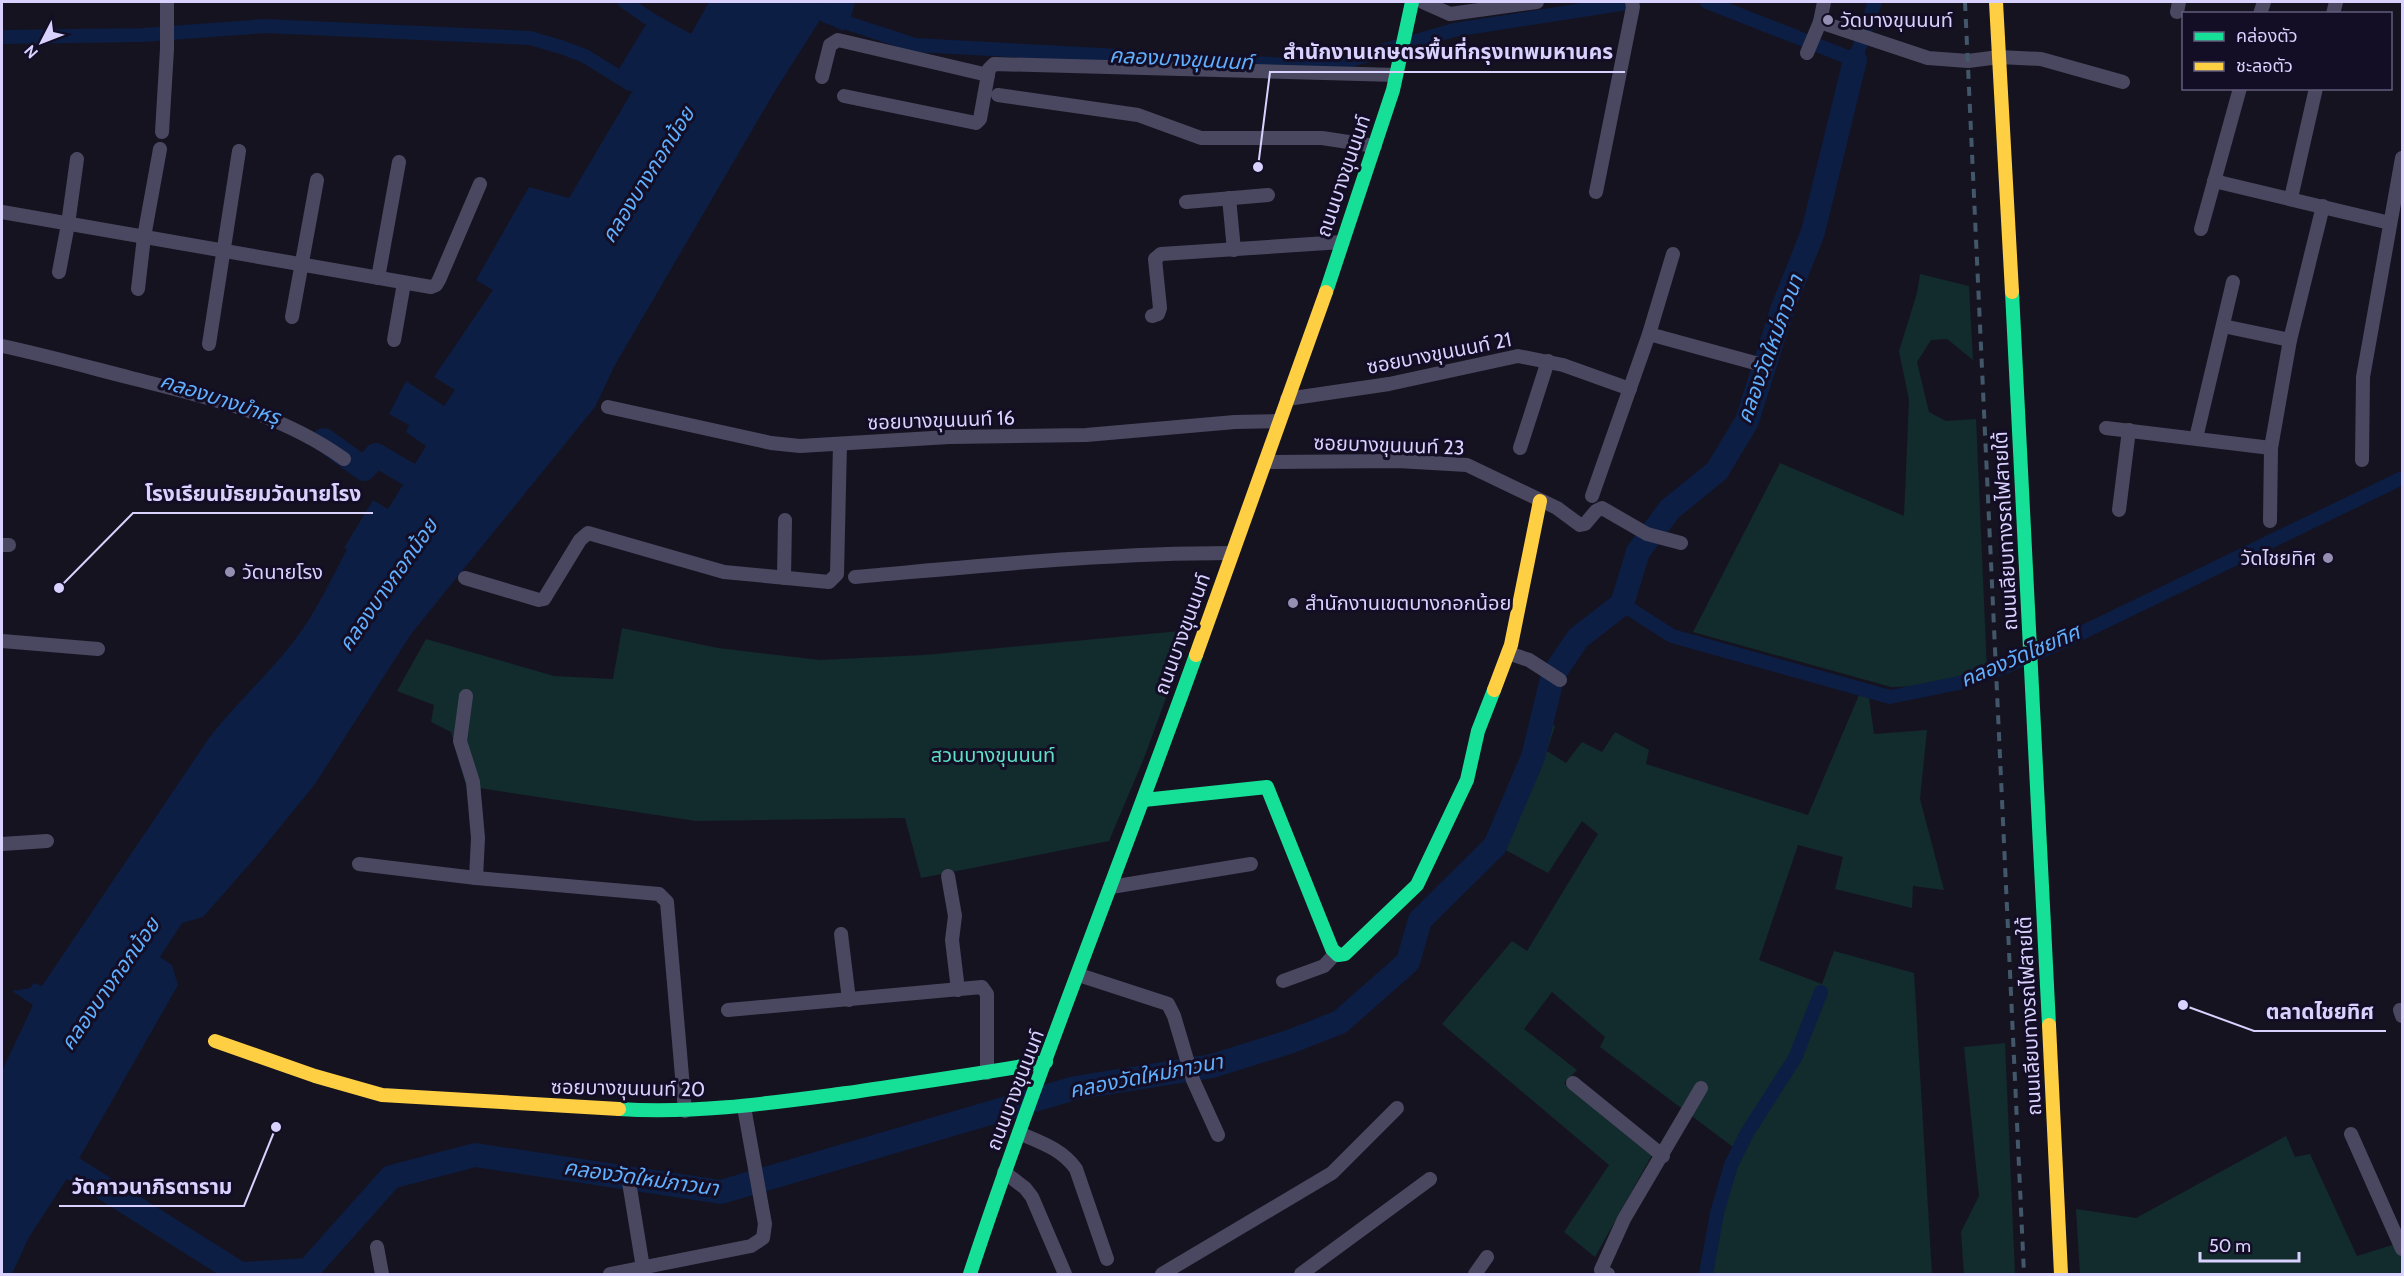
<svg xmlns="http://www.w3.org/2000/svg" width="2404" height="1276" viewBox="0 0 2404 1276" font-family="Cabin,'Noto Sans Thai',sans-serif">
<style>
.green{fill:#122b2d}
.water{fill:#0c1e43}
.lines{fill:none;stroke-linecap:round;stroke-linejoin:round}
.canal{stroke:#0c1e43;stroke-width:14}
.river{stroke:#0c1e43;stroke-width:24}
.street{stroke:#4a4861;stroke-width:14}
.fast{stroke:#16e098;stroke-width:14}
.slow{stroke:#ffcf43;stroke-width:14}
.rail{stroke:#42576a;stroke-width:4;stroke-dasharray:9 8;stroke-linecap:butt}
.poi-dot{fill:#958fb1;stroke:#130e25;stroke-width:2}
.labels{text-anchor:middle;stroke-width:6;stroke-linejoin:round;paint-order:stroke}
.poi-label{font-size:20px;fill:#d9d2ff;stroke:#130e25;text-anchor:start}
.street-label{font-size:20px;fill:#d9d2ff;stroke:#130e25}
.park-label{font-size:20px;fill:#5de1c4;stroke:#130e25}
.water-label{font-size:21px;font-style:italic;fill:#60b0ff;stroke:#130e25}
.leader{fill:none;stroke:#d9d2ff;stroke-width:2}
.callout-dot{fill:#d9d2ff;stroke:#130e25;stroke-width:2}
.callout-label{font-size:21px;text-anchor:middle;font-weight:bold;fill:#d9d2ff;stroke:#130e25;stroke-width:6;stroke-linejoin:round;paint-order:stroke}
</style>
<rect width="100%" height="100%" fill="#161320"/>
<g class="green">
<polygon points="1920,274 1969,286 1973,360 1947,339 1931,340 1917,362 1929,412 1946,421 1976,419 1987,670 1919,686 1891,687 1693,632 1780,463 1904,516 1909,400 1899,351 1917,293"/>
<polygon points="622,628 718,648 820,660 924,655 1191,630 1144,758 1109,841 921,878 905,818 696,821 466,786 451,732 431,722 434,705 397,691 426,639 554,676 613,679"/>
<polygon points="1859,695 1869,698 1874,734 1927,730 1920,799 1944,890 1913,886 1912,908 1835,889 1843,857 1798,845 1759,960 1822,984 1834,951 1914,973 1932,1274 1699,1274 1715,1197 1733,1147 1600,1047 1605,1037 1552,992 1524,1029 1577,1070 1564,1083 1652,1155 1595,1257 1564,1232 1609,1165 1442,1024 1512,941 1527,951 1598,834 1582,821 1548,873 1498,846 1536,720 1555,726 1547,751 1566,763 1582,742 1602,752 1615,732 1649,750 1646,764 1808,815"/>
<polygon points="2005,1043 2015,1274 1964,1274 1961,1232 1979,1196 1964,1047"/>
<polygon points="2286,1136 2295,1157 2310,1154 2357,1256 2402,1242 2402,1274 2080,1274 2076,1209 2136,1218"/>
</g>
<path class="water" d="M709,2h146l-6,22 -6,7 -23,-11 -45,71 -160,274 -20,42 -184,227 -96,150 -60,74 -52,59 -21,6 -22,34 12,8 6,20 -105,184 -45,70 -16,35h-10v-203l31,-66 -21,-14 18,-3 4,-5 8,3 167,-248c26,-34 59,-63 85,-97 21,-27 37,-61 53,-92l-3,-1 29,-48 15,9 21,-34 -5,-3 6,-11 5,3 11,-18 -20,-14 3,-7 -20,-11 17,-33 38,25 11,-16 -21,-13 59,-87 -17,-10 53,-93 40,11 64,-108 -19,-13 39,-64 38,21z"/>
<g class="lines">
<g class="canal">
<polyline points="625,2 663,28"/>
<polyline points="802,2 826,16 915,45 1327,67 1454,30 1633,2"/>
<polyline points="1707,2 1855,60 1875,2"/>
<polyline points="2,37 143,35 265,26 530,38 561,47 585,56 630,84"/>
<polyline points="1622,604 1672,636 1890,697 1959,683 2005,667 2073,637 2402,478"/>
<polyline points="1706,1274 1717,1213 1731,1165 1747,1133 1795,1058 1821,992"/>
</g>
<g class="river">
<polyline points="324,440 364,469 376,455 432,488"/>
<polyline points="47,1152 240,1274"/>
<polyline points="242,1274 308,1270 391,1177 475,1155 721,1192 1075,1088 1212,1066 1289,1042 1340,1022 1408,962 1420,920 1495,846 1533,757 1553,675 1578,638 1622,604 1638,552 1670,509 1717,471 1747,421 1782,310 1813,232 1855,60"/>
</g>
<g class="street">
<polyline points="1423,2 1450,14 1537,2"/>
<polyline points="2177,12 2179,2"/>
<polyline points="2260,14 2264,2"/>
<polyline points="2333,14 2336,2"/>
<polyline points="1820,22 1928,58 1968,61 1999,57 2041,59 2123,82"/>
<polyline points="1807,53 1820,22 1824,2"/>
<polyline points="822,77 830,45 838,40 988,75"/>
<polyline points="998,95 1138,115 1201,138 1322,138 1375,146"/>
<polyline points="844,96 976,123 980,119 989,69 994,64 1396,75"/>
<polyline points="162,132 167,49 167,2"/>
<polyline points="2214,181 2390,223"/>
<polyline points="1596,192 1633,7 1632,2"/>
<polyline points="1229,198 1234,250"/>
<polyline points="2291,198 2316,88"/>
<polyline points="1186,202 1268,195"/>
<polyline points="2,212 431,287 436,285 439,280 480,184"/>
<polyline points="2201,229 2240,88"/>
<polyline points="59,272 68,224 77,159"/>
<polyline points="378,278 399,162"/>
<polyline points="138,289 144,237 160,149"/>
<polyline points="1152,316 1158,314 1160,308 1155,259 1161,254 1342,242"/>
<polyline points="292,317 317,180"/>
<polyline points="2223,326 2290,340"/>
<polyline points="1649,334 1766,366"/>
<polyline points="394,340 404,283"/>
<polyline points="209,344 239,151"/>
<path d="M2,346c43,9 86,21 129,32 76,19 149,35 213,81"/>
<polyline points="1287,399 1389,384 1518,356 1563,365 1630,389"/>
<polyline points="608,407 771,443 800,446 949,437 1086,435 1235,422 1279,421"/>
<polyline points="2106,428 2271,448"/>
<polyline points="2196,438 2233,282"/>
<polyline points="1520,448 1548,361"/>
<polyline points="2362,460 2363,377 2402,158"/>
<polyline points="1265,462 1398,461 1467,465 1557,508 1580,525 1585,524 1596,511 1602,508 1647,534 1681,543"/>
<polyline points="1592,496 1649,334 1673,254"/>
<polyline points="2119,510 2129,430"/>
<polyline points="2270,521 2271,448 2290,340 2323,206"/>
<polyline points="2,545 9,545"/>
<path d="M855,577c126,-11 251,-24 377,-24"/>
<polyline points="465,578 539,600 544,599 580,540 588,533 724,572 829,582 837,574 840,444"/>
<polyline points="784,578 785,520"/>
<polyline points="2,641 98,649"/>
<polyline points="1508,653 1529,660 1560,680"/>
<polyline points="466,696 460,741 473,782 478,838 476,878"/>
<polyline points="2,844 47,841"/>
<polyline points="359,864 476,878 659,894 667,902 685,1111"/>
<polyline points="948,876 955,916 952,940 958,990"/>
<polyline points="1111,887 1251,864"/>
<polyline points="841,934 849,1000"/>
<polyline points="1079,975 1168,1004 1174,1016 1193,1080 1218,1135"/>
<polyline points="1283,981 1324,966 1336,953"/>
<polyline points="728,1010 982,987 987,994 987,1073"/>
<polyline points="2400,1010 2402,1016"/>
<polyline points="1573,1083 1663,1156"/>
<path d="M1019,1133c21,9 43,16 57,36l31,90"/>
<polyline points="2351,1134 2402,1249"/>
<polyline points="1004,1172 1025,1188 1032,1197 1065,1274"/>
<polyline points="629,1182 644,1274"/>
<polyline points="377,1247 382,1274"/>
<polyline points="610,1274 751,1246 763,1238 765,1224 744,1107"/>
<polyline points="1162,1274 1332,1173 1397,1108"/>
<polyline points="1301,1274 1430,1179"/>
<polyline points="1475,1274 1487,1257"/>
<polyline points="1608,1274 1601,1270 1624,1219 1701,1088"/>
</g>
<g class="fast">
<polyline points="1326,292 1393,90 1412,2"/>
<polyline points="2012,292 2049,1025"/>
<polyline points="1144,800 1267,787 1332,949 1338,955 1345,954 1417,885 1467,780 1478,731 1494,690"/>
<path d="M619,1109c77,5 152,-6 228,-16 66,-10 133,-19 199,-31"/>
<path d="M970,1274c69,-208 152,-413 226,-619"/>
</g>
<g class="slow">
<polyline points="1996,2 2012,292"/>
<polyline points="1196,655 1326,292"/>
<polyline points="1494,690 1511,645 1540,501"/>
<polyline points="2049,1025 2061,1274"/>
<polyline points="215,1041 315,1076 382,1095 619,1109"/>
</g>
<polyline class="rail" points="1965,2 2024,1274"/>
</g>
<g class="poi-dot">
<circle cx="1828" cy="20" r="6"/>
<circle cx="2328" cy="558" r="6"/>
<circle cx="230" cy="572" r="6"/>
<circle cx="1293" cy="603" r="6"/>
</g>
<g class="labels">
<g class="poi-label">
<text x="1840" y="27">วัดบางขุนนนท์</text>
<text x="2316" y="565" text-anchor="end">วัดไชยทิศ</text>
<text x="242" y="579">วัดนายโรง</text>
<text x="1305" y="610">สำนักงานเขตบางกอกน้อย</text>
</g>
<g class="street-label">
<text transform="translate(1343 176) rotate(-71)" y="7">ถนนบางขุนนนท์</text>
<text transform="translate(1439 353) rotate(-11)" y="7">ซอยบางขุนนนท์ 21</text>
<text transform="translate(941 420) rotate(-2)" y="7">ซอยบางขุนนนท์ 16</text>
<text transform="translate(1389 445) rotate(2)" y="7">ซอยบางขุนนนท์ 23</text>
<text transform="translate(2005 531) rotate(-93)" y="7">ถนนเลียบทางรถไฟสายใต้</text>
<text transform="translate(1182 634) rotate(-70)" y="7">ถนนบางขุนนนท์</text>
<text transform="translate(2029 1016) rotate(-93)" y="7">ถนนเลียบทางรถไฟสายใต้</text>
<text transform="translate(628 1088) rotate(1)" y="7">ซอยบางขุนนนท์ 20</text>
<text transform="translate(1015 1090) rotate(-69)" y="7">ถนนบางขุนนนท์</text>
</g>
<g class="park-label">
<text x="993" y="762">สวนบางขุนนนท์</text>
</g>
<g class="water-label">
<text transform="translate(1181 59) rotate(3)" y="7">คลองบางขุนนนท์</text>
<text transform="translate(648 175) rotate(-58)" y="7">คลองบางกอกน้อย</text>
<text transform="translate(1770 349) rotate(-70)" y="7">คลองวัดใหม่ภาวนา</text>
<text transform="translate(220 399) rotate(18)" y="7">คลองบางบำหรุ</text>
<text transform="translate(388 585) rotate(-55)" y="7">คลองบางกอกน้อย</text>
<text transform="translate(2020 656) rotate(-23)" y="7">คลองวัดไชยทิศ</text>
<text transform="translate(110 984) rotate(-55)" y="7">คลองบางกอกน้อย</text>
<text transform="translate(1146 1076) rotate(-11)" y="7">คลองวัดใหม่ภาวนา</text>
<text transform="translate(641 1178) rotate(8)" y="7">คลองวัดใหม่ภาวนา</text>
</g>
</g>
<path class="leader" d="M1258 167L1270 72H1625M59 588L133 513H373M2183 1005L2254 1031H2386M276 1127L244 1206H59"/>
<g class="callout-dot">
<circle cx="1258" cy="167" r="6"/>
<circle cx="59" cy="588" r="6"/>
<circle cx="2183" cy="1005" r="6"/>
<circle cx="276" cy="1127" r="6"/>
</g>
<g class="callout-label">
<text x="1448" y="59">สำนักงานเกษตรพื้นที่กรุงเทพมหานคร</text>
<text x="253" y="501">โรงเรียนมัธยมวัดนายโรง</text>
<text x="2320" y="1019">ตลาดไชยทิศ</text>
<text x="152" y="1194">วัดภาวนาภิรตาราม</text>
</g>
<rect width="2404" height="1276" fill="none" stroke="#d9d2ff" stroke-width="6"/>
<rect x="2182" y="12" width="210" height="78" fill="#130e25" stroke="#625c7c" stroke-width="1.5"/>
<rect x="2194" y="32" width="30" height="9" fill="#16e098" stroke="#625c7c" stroke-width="1.5"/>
<text x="2236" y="42" font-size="18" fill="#d9d2ff">คล่องตัว</text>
<rect x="2194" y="62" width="30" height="9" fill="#ffcf43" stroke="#625c7c" stroke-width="1.5"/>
<text x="2236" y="72" font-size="18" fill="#d9d2ff">ชะลอตัว</text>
<g transform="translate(42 42) rotate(228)" stroke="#130e25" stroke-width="4.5" paint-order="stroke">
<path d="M0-4.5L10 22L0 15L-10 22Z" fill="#d9d2ff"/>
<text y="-9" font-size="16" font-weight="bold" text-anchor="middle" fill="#d9d2ff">N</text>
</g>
<path d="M2200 1252v9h99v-9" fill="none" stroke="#d9d2ff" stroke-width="3"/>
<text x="2209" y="1252" font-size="18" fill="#d9d2ff" stroke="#130e25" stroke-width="4.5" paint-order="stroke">50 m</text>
</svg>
